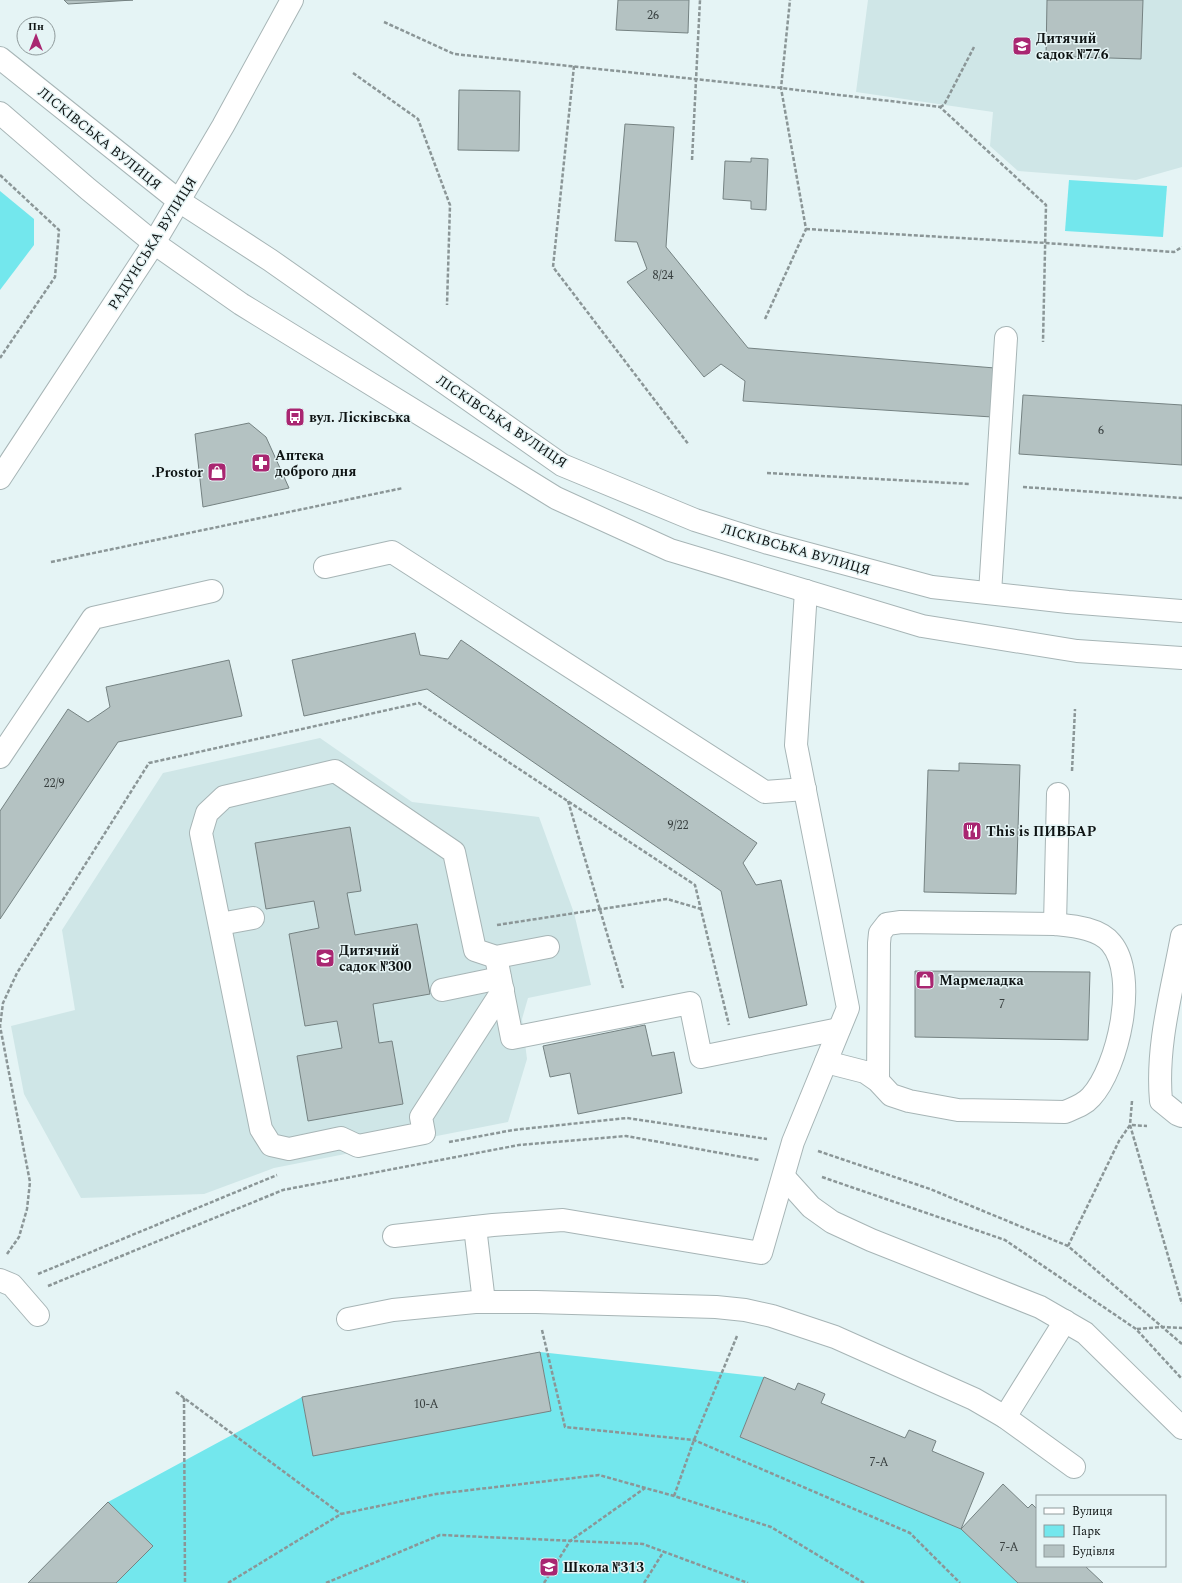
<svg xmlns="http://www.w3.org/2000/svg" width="1182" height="1583" viewBox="0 0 1182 1583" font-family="Spectral,serif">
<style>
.built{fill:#cfe6e7}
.green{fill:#73e7ed}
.building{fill:#b4c2c2;stroke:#758282}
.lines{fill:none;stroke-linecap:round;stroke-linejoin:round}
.minor-casing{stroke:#a7b5b6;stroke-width:24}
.major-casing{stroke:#a7b5b6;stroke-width:24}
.path{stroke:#8b9697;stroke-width:2.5;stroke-dasharray:4 2;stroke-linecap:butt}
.minor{stroke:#fff;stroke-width:22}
.major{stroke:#fff;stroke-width:22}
.labels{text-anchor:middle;stroke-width:3;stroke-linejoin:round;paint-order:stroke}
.number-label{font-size:12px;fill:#383f3f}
.poi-label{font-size:14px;font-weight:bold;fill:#0e1313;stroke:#e5f4f5;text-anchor:start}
.street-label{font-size:14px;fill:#0e1313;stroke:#e5f4f5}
</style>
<rect width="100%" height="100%" fill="#e5f4f5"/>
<g class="built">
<polygon points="868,0 1182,0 1182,167 1136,180 1018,171 990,146 993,112 856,92"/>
<polygon points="320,738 412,802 539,817 574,913 591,985 528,998 522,1019 527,1059 508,1122 274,1168 204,1194 81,1198 24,1094 11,1026 75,1010 62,930 163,773"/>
</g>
<g class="green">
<polygon points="1069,180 1167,186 1163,237 1065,231"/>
<polygon points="0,191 34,219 34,245 0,290"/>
<polygon points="540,1352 764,1377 740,1437 961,1529 1018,1583 116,1583 153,1546 108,1502 302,1397 313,1455 551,1410"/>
</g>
<g class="building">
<polygon points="64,0 133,0 68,4"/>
<polygon points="618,0 689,0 688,33 616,30"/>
<polygon points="1047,0 1143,0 1141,59 1046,56"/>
<polygon points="459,90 520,91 519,151 458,150"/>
<polygon points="625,124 674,127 666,247 748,348 995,368 992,417 743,401 745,381 721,364 704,377 627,282 647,269 637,242 615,241"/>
<polygon points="751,158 768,159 766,210 751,209 751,201 723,199 725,161 751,162"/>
<polygon points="1023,395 1182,405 1182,465 1019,454"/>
<polygon points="249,423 266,437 289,488 203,507 195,434"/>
<polygon points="415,633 420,655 448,659 461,640 757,843 743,863 756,885 781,880 807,1005 749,1018 721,891 427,689 304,716 292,660"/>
<polygon points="229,660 242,716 118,742 0,919 0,811 68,709 88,722 110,707 106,687"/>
<polygon points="959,763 1020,765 1016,894 924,892 928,770 959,771"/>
<polygon points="350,827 361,891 347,893 355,935 417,924 430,994 373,1004 379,1043 392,1041 403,1104 308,1121 297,1056 342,1048 337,1021 305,1026 289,934 319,928 314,901 266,909 255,843"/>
<polygon points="915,971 1090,972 1088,1040 915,1037"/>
<polygon points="645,1025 652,1056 674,1052 682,1093 578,1114 570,1073 550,1077 543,1046"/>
<polygon points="540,1352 551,1411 313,1456 302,1397"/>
<polygon points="764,1377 795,1390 798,1383 816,1390 825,1394 821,1403 905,1438 909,1430 936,1441 932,1451 984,1473 961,1529 740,1437"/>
<polygon points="1003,1484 1028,1508 1032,1504 1037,1509 1037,1566 1085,1566 1103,1583 1018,1583 961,1529"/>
<polygon points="108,1502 153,1546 116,1583 28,1583"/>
</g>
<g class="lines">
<g class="minor-casing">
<g id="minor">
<polyline points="0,58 179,201 270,260 562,465 695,520 768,543 932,587 1068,602 1182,611"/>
<polyline points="0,113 88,189 154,243 241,304 556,498 670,550 922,626 1077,651 1182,658"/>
<polyline points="325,567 392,552 765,792 805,789"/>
<polyline points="990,593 1006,338"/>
<polyline points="0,757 93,618 212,591"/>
<polyline points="220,924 253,918"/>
<polyline points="1055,924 1058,794"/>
<path d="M1182,936c-10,55 -26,109 -21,165l16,13 5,2"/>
<polyline points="496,957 512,1038 690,1003 701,1057 839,1029"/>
<polyline points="442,990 500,978"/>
<polyline points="503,990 421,1117 424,1133 358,1146 341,1138 289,1149 271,1145 261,1129 201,833 207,813 224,797 335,771 454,852 475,950 496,957 548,947"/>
<path d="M826,1062l39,10 13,9 13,14 18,6 49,9 107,2c9,-4 19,-7 26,-15 27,-29 48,-121 20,-154 -12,-15 -38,-17 -56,-19l-154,-2 -14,2 -7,9 -1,10 -1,138"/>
<polyline points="784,1177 811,1207 832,1222 871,1240 1040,1307 1085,1333 1182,1428"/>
<polyline points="475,1227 484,1302"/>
<polyline points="394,1236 493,1225 563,1220 761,1253 793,1142 848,1008 796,745 806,591"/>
<polyline points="0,1280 12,1285 38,1315"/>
<polyline points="348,1319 393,1310 475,1302 536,1302 716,1307 745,1310 772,1316 835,1337 974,1399 1005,1417 1074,1467"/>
<polyline points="1005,1417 1065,1321"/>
</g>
</g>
<g class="major-casing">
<polyline id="major" points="0,478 154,243 223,126 292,0"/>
</g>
<g class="path">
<polyline points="384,22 454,54 781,88 940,107 1046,205 1043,342"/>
<polyline points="574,66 553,267 689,445"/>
<polyline points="353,73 418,119 450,205 447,305"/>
<polyline points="940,107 944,105 974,47"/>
<polyline points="692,160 700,0"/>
<polyline points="0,175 59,230 55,277 0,358"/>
<polyline points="806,229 1046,243 1174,252 1182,247"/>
<polyline points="765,319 806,229 781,88 790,0"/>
<polyline points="767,473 970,484"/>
<polyline points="1023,487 1182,498"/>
<polyline points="51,562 403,488"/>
<polyline points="1072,771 1075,709"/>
<polyline points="568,801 623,988"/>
<polyline points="497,925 667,899 701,909"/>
<polyline points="1132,1101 1130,1125 1182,1304"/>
<polyline points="449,1142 513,1130 627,1118 767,1139"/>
<polyline points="818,1151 930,1189 1068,1246 1182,1344"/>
<polyline points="822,1177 1005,1240 1136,1329 1182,1379"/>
<polyline points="1068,1246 1119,1141 1130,1125 1147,1126"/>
<polyline points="7,1254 19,1237 27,1209 30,1182 0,1026 3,1003 17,973 149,763 419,703 695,885 729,1025"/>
<polyline points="38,1274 277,1175"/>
<polyline points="48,1286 283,1190 519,1145 626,1136 759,1160"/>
<polyline points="1137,1329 1163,1327 1182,1328"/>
<polyline points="542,1330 565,1427 694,1440 910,1533 960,1583"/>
<polyline points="176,1392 341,1514"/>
<polyline points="184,1398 185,1583"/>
<polyline points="674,1496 694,1440 737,1336"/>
<polyline points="228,1583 341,1514 436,1494 599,1475 674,1496 771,1527 864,1583"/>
<polyline points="326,1583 440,1535 643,1544 748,1583"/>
<polyline points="544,1583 570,1541 645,1488"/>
<polyline points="644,1583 664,1551"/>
</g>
<use href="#minor" class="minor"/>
<use href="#major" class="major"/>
</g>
<defs>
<g id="school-square" transform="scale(1)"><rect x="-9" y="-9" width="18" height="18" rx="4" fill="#a92671" stroke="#e5f4f5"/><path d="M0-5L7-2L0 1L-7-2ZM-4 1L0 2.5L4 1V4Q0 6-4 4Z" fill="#fff"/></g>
<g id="bus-square" transform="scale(1)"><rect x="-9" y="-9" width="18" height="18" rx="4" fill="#a92671" stroke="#e5f4f5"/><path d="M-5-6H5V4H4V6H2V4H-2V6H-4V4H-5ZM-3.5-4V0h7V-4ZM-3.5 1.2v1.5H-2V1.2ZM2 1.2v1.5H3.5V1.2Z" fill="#fff"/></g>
<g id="pharmacy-square" transform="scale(1)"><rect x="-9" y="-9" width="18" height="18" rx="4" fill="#a92671" stroke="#e5f4f5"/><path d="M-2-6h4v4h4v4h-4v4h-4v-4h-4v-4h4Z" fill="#fff"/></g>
<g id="shop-square" transform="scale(1)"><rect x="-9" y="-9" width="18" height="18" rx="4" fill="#a92671" stroke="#e5f4f5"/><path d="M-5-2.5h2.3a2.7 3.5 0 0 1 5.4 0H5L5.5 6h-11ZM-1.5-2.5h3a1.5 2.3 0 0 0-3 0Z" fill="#fff"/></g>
<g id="restaurant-square" transform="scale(1)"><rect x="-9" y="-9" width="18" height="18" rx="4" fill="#a92671" stroke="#e5f4f5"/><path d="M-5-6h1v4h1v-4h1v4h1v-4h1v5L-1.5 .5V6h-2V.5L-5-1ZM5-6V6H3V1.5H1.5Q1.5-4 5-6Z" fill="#fff"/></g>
</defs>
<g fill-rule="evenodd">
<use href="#school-square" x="1022" y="46"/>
<use href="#bus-square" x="295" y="417"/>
<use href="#pharmacy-square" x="261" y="463"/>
<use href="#shop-square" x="217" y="472"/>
<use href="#restaurant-square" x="972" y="831"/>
<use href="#school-square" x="325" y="958"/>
<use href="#shop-square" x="925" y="980"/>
<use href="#school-square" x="549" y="1567"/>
</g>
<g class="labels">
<g class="number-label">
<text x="653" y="19">26</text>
<text x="663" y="279">8/24</text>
<text x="1101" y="434">6</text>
<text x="54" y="787">22/9</text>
<text x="678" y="829">9/22</text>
<text x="1002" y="1008">7</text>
<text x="426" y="1408">10-А</text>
<text x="879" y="1466">7-А</text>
<text x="1009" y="1551">7-А</text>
</g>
<g class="poi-label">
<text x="1036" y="43">Дитячий<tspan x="1036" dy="16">садок №776</tspan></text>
<text x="309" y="422">вул. Лісківська</text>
<text x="275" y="460">Аптека<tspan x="275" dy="16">доброго дня</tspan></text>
<text x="203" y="477" text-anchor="end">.Prostor</text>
<text x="986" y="836">This is ПИВБАР</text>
<text x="339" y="955">Дитячий<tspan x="339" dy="16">садок №300</tspan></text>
<text x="939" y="985">Мармеладка</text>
<text x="563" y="1572">Школа №313</text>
</g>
<g class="street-label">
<text transform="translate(100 138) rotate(39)" y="5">ЛІСКІВСЬКА ВУЛИЦЯ</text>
<text transform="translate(152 243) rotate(-58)" y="5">РАДУНСЬКА ВУЛИЦЯ</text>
<text transform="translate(502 421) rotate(34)" y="5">ЛІСКІВСЬКА ВУЛИЦЯ</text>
<text transform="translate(796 549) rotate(16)" y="5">ЛІСКІВСЬКА ВУЛИЦЯ</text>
</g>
</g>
<rect x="1036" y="1495" width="130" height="72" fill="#e5f4f5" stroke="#8f9a9b"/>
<rect x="1044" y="1508" width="20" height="6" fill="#ffffff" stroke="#8f9a9b"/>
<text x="1072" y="1515" font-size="12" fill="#0e1313">Вулиця</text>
<rect x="1044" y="1525" width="20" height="12" fill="#73e7ed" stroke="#8f9a9b"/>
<text x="1072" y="1535" font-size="12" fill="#0e1313">Парк</text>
<rect x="1044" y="1545" width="20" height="12" fill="#b4c2c2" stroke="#8f9a9b"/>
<text x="1072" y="1555" font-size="12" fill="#0e1313">Будівля</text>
<g transform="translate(36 36)"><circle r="19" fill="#e5f4f5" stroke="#8f9a9b"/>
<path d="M0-3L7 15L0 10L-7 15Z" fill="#a92671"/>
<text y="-6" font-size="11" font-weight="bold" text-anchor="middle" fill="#0e1313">Пн</text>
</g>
</svg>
